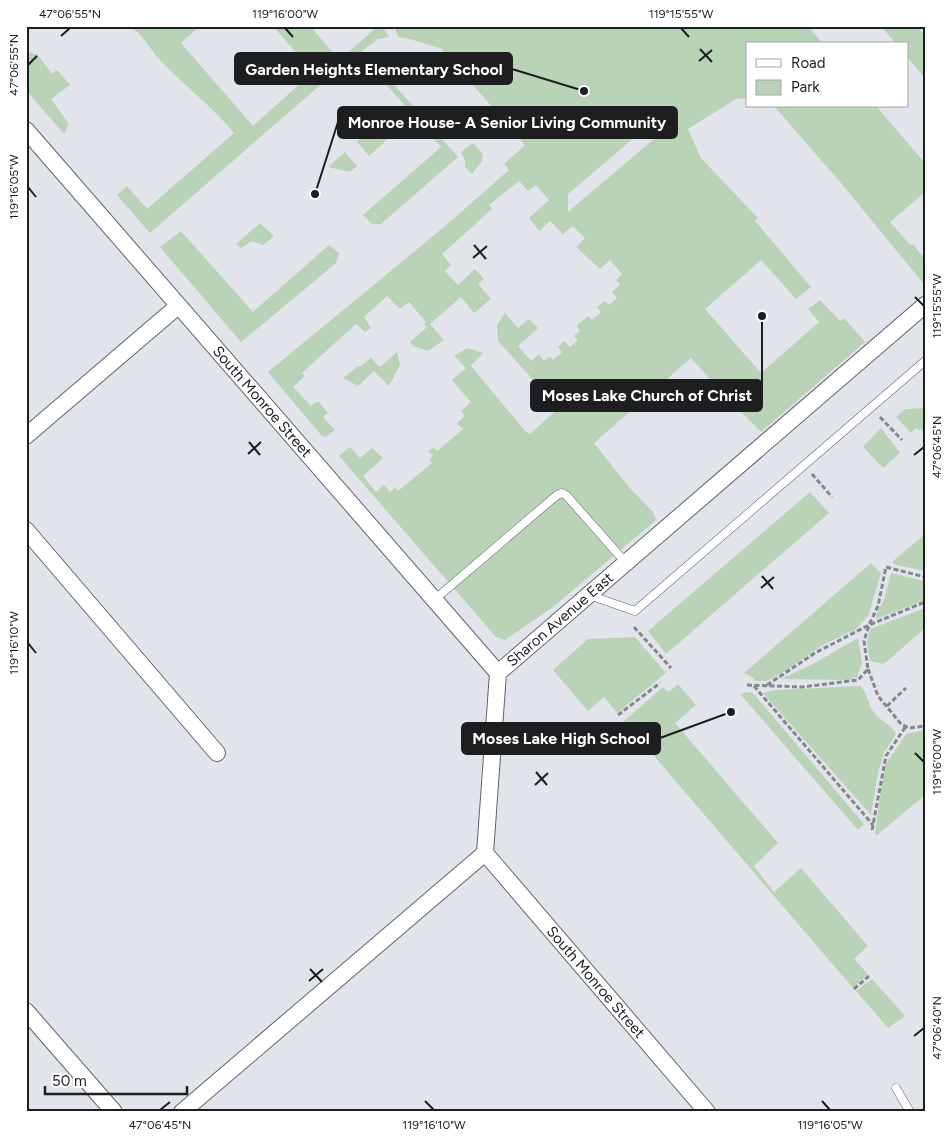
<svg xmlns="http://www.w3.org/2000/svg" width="951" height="1138" viewBox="0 0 951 1138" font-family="Figtree,sans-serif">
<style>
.green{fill:#b9d3b6;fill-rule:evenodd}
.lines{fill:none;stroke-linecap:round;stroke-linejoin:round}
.service-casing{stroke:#62656b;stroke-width:9}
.minor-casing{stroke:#62656b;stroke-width:18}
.path{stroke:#84878b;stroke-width:3;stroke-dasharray:5 2.5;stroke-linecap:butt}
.service{stroke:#fff;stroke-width:8}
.minor{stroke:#fff;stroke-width:16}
.ticks{fill:none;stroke:#1c1e20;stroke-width:2}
.labels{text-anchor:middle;stroke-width:5;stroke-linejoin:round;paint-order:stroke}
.street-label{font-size:15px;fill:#1c1e20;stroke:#fff}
.leader{fill:none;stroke:#1c1e20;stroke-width:2}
.callout-dot{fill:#1c1e20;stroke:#fff;stroke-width:2}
.callout{fill:#1c1e20;stroke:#1c1e20;stroke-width:2}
.callout-label{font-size:16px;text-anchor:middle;font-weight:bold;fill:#fff}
.neatline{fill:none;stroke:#1c1e20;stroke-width:2}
.ticks-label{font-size:12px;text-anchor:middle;fill:#1c1e20}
</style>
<rect width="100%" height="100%" fill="#e1e5eb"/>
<g class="green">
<path d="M130,26h70l-19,17 72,83 60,-54 -40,-46h37l24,28 2,9 42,-37h4l7,11 -11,2 -37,28 -191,166 -33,-38 10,-9 20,23 87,-76c-23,-28 -52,-49 -76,-75 -10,-12 -15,-23 -28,-32z"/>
<path d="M394,26h414l15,18h-76v54l-11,1 -48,30 13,29 57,60 -3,3 56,66 -15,12 -35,-39 -56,49 56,64 58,-51 -11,-13 12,-9 20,21 4,-3 21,24 -104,90 -35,-35 -35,-39 -97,85 34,43 25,26 3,8 -103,87 -48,33 -9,-3 -157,-181 11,-9 10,11 12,-10 11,10 -20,18 13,16 8,-7 6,7 5,-5 3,4 34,-28 -3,-3 4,-4 -5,-5 5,-4 4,4 26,-22 -6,-6 8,-7 -4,-5 10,-9 -19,-22 14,-12 -12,-12 13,-8 16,5 -12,13 54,65 5,3 30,-27 -23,-26 -2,1 -37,-41 -1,-16 8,-12 13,15 11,-9 9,9 -20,18 13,15 8,-7 5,7 6,-5 3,4 9,-8 -4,-5 6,-6 6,6 8,-7 -4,-4 6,-5 -4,-5 12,-10 4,4 9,-8 -4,-5 8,-6 4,4 8,-7 -5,-6 8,-7 -4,-5 6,-6 -12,-14 -10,9 -24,-22 9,-9 -12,-12 -10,8 -13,-13 -11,10 -10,-13 20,-18 -13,-15 -8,6 -9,-10 -30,24 3,4 -50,45 9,11 -6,6 13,14 17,-16 9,10 -6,5 13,15 -17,14 -13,-16 -31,27 14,16 -16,11 -15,-5 -3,-4 17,-15 -3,-3 2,-2 -17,-20 -9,7 -13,-13 -23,21 7,11 -6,4 -9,-8 -54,49 3,3 -12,11 18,19 7,-5 10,12 -5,4 12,13 -9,7 -4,-1 -54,-64 176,-145 65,-57 -5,-6 21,-19 -83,-96 -32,-10 -12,-2zM655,120l7,12 -94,80v-18z"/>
<polygon points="881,26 917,26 925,35 925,78 907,57 907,44 896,44"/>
<polygon points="26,51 38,55 52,74 57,70 70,85 51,99 69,124 64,134 26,90"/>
<polygon points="382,71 458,157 381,224 372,224 363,215 441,147 378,75"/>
<polygon points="774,106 876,106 925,163 925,192 890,222 910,245 913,244 925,260 925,283 923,283 841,183"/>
<polygon points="377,123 390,137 369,156 357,142"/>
<polygon points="473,143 483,154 482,161 472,174 465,167 465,161 461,152"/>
<polygon points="345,152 357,166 350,172 328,167"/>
<polygon points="260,223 274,236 263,245 252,241 241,248 236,244"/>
<polygon points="181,231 253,312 329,245 339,253 336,263 241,342 160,247"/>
<polygon points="397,352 400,365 389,386 374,371 358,386 343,378 357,367 361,366 371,358 380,367"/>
<polygon points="925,408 925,433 921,429 918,430 916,428 911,433 896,417 905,409"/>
<polygon points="881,428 900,453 883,468 863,447"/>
<polygon points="810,492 829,513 666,654 648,631"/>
<polygon points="925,534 925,571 896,565 892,562"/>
<polygon points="871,563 881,573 868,616 856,629 821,646 785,671 767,681 754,681 754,678 744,673"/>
<polygon points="891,573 925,581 925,600 876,619 876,615 884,600"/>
<polygon points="925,608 925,628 884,664 870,661 867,642 870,629"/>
<polygon points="635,637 666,673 617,713 604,697 588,711 553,670 588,639"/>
<polygon points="858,638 862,663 857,677 847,680 781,679 813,664"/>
<polygon points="678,684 696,705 675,723 778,843 754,866 774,892 801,868 868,946 854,959 868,974 853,988 624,721 663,687 669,692"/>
<path d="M860,686c9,9 7,16 13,25 7,11 17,11 23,23l-12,19 -6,20 -7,42 -108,-122 13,-3z"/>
<polygon points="746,692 753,693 864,824 858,830 741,695"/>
<polygon points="925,730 925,795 877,835 875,834 881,789 886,764 906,734"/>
<polygon points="872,979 905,1016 888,1028 856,991"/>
</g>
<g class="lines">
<g class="service-casing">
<g id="service">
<polyline points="589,595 635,611 925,361"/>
<polyline points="434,600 557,495 562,493 566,495 626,563"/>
<polyline points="896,1088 910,1112"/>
</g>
</g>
<g class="minor-casing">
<g id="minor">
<path id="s1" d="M26,130l472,543"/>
<polyline points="26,436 178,306"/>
<polyline points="26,530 217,753"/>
<path id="s2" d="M485,853l222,259"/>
<polyline points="26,1011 114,1112"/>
<path id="s3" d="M182,1112l303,-259 13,-180 427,-368"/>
</g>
</g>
<g class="path">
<polyline points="880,417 902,440"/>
<polyline points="812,474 832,497"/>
<polyline points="634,627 671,668"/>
<polyline points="868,669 878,696 901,724 909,728 925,726"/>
<polyline points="747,685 802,687 858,680 868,669 864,641 869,625 878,606 886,567 925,577"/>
<polyline points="767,685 815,653 869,625 925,602"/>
<polyline points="754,686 873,825"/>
<polyline points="887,706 906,688"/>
<polyline points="618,715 660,683"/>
<polyline points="872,830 886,756 906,726"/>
<polyline points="854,989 869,976"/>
</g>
<use href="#service" class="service"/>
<use href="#minor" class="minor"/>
</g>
<path class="ticks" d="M285,28l8,9M681,28l8,9M61,36l9,-8M700,49l12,13M699,61l13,-11M28,65l9,-9M28,187l8,10M474,245l12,14M473,258l14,-12M915,297l9,9M249,442l11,13M248,454l13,-12M914,455l10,-8M762,576l11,13M761,588l13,-11M28,643l8,10M915,753l9,9M536,772l11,13M535,785l13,-12M310,969l12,13M309,981l14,-12M914,1036l10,-8M425,1101l9,9M822,1101l8,9M160,1110l10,-8"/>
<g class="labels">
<g class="street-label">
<text dy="5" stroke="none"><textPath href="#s1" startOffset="360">South Monroe Street</textPath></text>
<text dy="5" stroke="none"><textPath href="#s3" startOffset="661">Sharon Avenue East</textPath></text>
<text dy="5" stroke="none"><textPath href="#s2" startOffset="170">South Monroe Street</textPath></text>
</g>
</g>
<path class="leader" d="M584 91L512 69M315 194L338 122M762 316L762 395M731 712L660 738"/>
<g class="callout-dot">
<circle cx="584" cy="91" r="5"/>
<circle cx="315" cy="194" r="5"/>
<circle cx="762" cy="316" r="5"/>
<circle cx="731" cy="712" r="5"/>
</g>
<g class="callout">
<rect x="235" y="53" width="277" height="31" rx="5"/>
<rect x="338" y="107" width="339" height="31" rx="5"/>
<rect x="531" y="380" width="231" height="31" rx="5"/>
<rect x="462" y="723" width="198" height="31" rx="5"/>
</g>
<g class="callout-label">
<text x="374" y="75">Garden Heights Elementary School</text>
<text x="507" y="128">Monroe House- A Senior Living Community</text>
<text x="647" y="401">Moses Lake Church of Christ</text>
<text x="561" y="744">Moses Lake High School</text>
</g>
<rect width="951" height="1138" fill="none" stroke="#ffffff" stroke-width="55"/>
<rect x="746" y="42" width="162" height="65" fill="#ffffff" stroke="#a4a5a6"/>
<rect x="756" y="59" width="25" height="8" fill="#ffffff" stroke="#a4a5a6"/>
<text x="791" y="68" font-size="15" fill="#1c1e20">Road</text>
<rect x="756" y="80" width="25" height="15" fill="#b9d3b6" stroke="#a4a5a6"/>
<text x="791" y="92" font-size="15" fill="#1c1e20">Park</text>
<path d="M45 1086v8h142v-8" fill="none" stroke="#1c1e20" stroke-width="2.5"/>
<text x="52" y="1086" font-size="15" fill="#1c1e20" stroke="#ffffff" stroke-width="4" paint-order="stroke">50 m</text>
<rect x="28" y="28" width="896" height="1082" class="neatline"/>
<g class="ticks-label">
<text x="70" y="18">47°06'55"N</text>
<text x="285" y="18">119°16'00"W</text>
<text x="681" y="18">119°15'55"W</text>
<text transform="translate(14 65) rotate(-90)" y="4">47°06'55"N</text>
<text transform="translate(14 187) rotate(-90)" y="4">119°16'05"W</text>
<text transform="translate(937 306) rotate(-90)" y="4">119°15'55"W</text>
<text transform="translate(937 447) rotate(-90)" y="4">47°06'45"N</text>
<text transform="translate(14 643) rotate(-90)" y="4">119°16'10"W</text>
<text transform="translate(937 762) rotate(-90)" y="4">119°16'00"W</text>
<text transform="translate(937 1028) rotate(-90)" y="4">47°06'40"N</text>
<text x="160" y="1129">47°06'45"N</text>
<text x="434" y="1129">119°16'10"W</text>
<text x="830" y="1129">119°16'05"W</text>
</g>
</svg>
